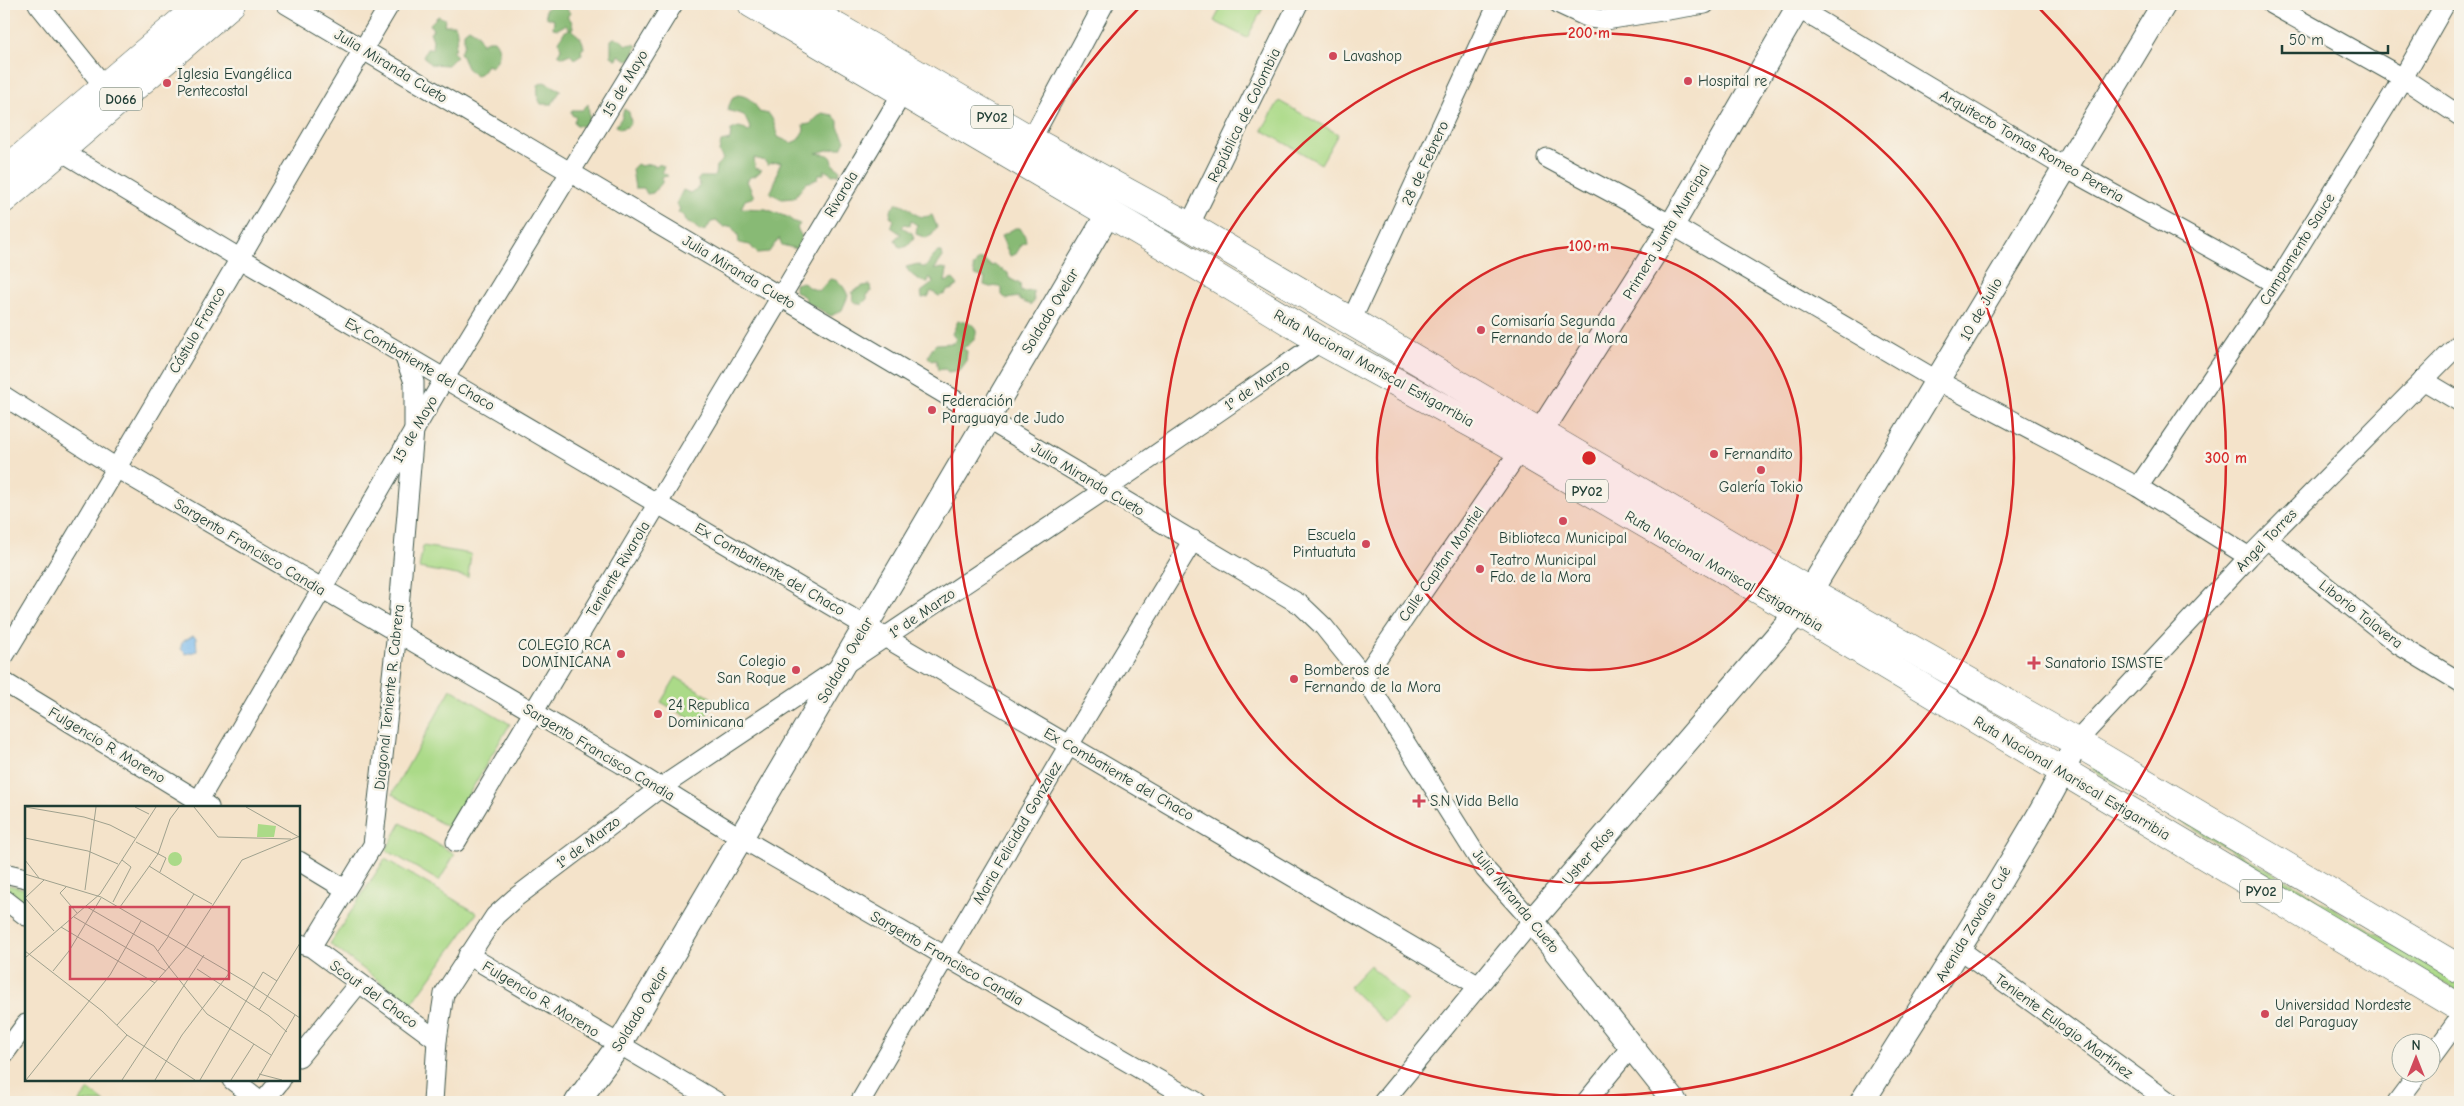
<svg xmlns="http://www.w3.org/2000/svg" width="2464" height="1106" viewBox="0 0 2464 1106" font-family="'Comic Neue',sans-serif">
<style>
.green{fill:#abda88;stroke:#658c5e}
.forest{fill:#88ba74;stroke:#547c54}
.water{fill:#79baee;stroke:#4c7c91}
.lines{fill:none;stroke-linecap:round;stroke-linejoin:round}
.minor-casing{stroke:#3f564a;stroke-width:21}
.major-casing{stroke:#3f564a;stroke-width:26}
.highway-casing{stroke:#3f564a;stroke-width:29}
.minor{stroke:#fff;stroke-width:19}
.major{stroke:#fff;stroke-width:24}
.highway{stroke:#fff;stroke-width:28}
.ring{fill:none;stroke:#d62828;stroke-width:2.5}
.poi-dot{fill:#d1495b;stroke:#f7f3e8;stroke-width:2}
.labels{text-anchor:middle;stroke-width:5;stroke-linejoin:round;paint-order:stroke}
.shield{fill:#f7f3e8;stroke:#60746a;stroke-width:1}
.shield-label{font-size:14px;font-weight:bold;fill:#1f3d34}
.poi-label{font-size:15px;fill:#1f3d34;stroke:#f7f3e8;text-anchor:start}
.street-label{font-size:15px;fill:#1f3d34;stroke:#f7f3e8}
.inset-road{fill:none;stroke:#9fa18e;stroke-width:1}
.view{fill:#d1495b;fill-opacity:0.15;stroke:#d1495b;stroke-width:2.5}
.inset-edge{fill:none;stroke:#1f3d34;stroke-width:2.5}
.centre{fill:#d62828;stroke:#f7f3e8;stroke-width:2.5}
.ring-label{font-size:15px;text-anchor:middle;font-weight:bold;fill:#d62828;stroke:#f7f3e8;stroke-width:5;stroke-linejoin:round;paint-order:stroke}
</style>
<rect width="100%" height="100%" fill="#f7f3e8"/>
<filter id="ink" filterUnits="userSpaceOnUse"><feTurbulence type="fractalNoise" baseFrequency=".02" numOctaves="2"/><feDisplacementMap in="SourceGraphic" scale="10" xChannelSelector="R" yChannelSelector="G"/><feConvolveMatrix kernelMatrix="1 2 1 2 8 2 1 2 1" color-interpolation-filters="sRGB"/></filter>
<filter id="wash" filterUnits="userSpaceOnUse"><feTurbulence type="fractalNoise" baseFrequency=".0096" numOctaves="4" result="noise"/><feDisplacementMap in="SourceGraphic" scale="20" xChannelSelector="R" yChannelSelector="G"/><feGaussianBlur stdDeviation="1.12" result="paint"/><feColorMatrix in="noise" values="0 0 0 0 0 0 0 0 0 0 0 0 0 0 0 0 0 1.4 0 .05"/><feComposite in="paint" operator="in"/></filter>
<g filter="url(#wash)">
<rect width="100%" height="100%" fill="#f4e3ca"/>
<g class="green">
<polygon points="1223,4 1265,4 1247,38 1214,21"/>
<polygon points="1279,101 1338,134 1321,164 1262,130"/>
<polygon points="423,546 471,554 468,577 419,568"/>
<polygon points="676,677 715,700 701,725 661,702"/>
<polygon points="451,689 510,724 449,828 392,794"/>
<polygon points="2091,765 2460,983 2459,989 2456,990 2276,884 2240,856 2091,769"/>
<polygon points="401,823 455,854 439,881 386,850"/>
<polygon points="385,859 477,913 411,1005 330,944"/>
<polygon points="4,884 26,889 26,910 4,893"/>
<polygon points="1370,965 1407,1001 1386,1023 1349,987"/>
<polygon points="89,1090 105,1102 79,1102"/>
</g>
<g class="forest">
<path d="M552,4h16l-2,4 4,5 -3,4 4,3 2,8 -2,1c7,8 11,6 13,19l-3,2 1,4 -8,5 -4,-5 -7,3 -5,-3 3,-5 -2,-8 5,-9 6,-3 -5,-4 -7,4 -5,-1 1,-8 -8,-3 -1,-7z"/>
<path d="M438,16l7,3 -1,6h11c4,9 1,15 0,24l-3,2 5,5 -9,9 -18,-1 -7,-8 4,-7h5l1,-9 -3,-8 3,-2 -3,-6z"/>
<path d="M469,28l8,5 5,11 6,-4h6c8,9 6,20 -3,27l-4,-2 -5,7 -6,4 -9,-8 -7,-16 4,-7v-13z"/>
<polygon points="614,38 620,39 626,45 634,44 637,46 631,59 627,60 619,55 617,60 611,56 611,40"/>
<path d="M544,82l17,8 -9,14h-11c-3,-4 -4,-14 -3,-19z"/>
<path d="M738,95c11,1 17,8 21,17l10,2 4,6 5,17 13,6 7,-3 6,-10 -1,-5 7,-1 12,-11 11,2 5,6v6l7,13 -4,8h-6l-19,5c8,2 17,-1 17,12l7,5 -1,4 -6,1 -9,-5v4h-5l-1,5 -12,4 -12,15 -12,1 -12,-6c7,-11 5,-19 11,-31l-11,1 -2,3 -3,-5 -11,-3 1,10 7,2 -7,6 -5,1 -3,4 7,16 -9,3 -4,8 25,1 24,9 2,3 8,3 -3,4 5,9 -5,12 -15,-4 -3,-7 -10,14 -12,1 -7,-8 -11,-2 -1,-8 -7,-9 -7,1 -7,-6 -6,1 -5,8 -7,1 -4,-5 -9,-4 -1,-5 -7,-5 2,-3 -4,-5 7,-14 7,3 8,-5 2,-4 -3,-3 3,-4h13l2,-2 1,-9 7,-7 -4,-7 2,-10 9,-2 1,-10 8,-3 7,2 1,3 4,-2 -7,-15 -17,-5 6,-13z"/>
<polygon points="588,104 590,124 587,127 576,125 574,121 576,117 572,115 571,112 574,110 582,110"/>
<polygon points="624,109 629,112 631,122 627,127 619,129 616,126 622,117"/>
<polygon points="637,164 641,166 650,164 656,166 658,164 664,166 662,172 668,176 662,177 662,183 653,193 647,194 644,188 635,188 632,169"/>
<path d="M897,203c16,2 16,19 35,12l5,12 -5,8 -6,3 -10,-4 1,-9 -6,-4 -1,5 -5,-2 -3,3 10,6 2,5c-7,6 -6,12 -16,8l-3,-7 6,-5 -10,-7 3,-7 -4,-4 2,-8z"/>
<polygon points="1015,228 1020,228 1025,236 1026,242 1022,244 1016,254 1010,256 1001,236"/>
<path d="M938,252h4l1,5 -9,13 9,-2 4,2 -2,12 8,-3 5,6 -7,5h-4l-2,4 -6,2 -8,-5 -3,6 -6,1 -1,-6 12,-9 -2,-5h-2l-1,4c-8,0 -19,-8 -22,-15l12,-3 4,3h4l8,-12z"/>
<polygon points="983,259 991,266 994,265 1008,273 1009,278 1020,284 1021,292 1033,291 1034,302 1031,305 1019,300 1019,297 1006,299 1002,295 1002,288 999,286 990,287 984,285 985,278 975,275 973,268 978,260"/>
<path d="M830,279c9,0 15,9 18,17l-6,14 -11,6 -26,-15 1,-3 -11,-7v-7l8,-2 5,5 11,4z"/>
<polygon points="870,285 871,292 867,295 867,299 861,305 853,301 852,292 863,286"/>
<path d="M958,321c25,0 22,21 4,27l5,3 -1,11 -6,8 -12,2 -3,-3 -7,1 -2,-10 -4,1 -4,-4 4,-9 4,-4 18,-1 2,-4 -4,-5z"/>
</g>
<path class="water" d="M193,636l3,2 1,13 -11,3 -5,-5c0,-10 5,-8 12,-13z"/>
</g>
<g filter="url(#ink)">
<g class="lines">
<g class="minor-casing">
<g id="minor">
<polyline points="38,4 104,86"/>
<polyline points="286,4 1301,605 1324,627 1364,677 1485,869 1532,921 1383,1102"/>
<polyline points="1559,4 1589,18 1606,20 1705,4"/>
<polyline points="1791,4 2064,167 2276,284"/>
<polyline points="2271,4 2403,78 2460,116"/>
<polyline points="1031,140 1104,4"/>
<polyline points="61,151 239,258 1479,986"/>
<polyline points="1547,158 1672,225 1938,381 2138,487 2249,557"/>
<polyline points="1189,226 1298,4"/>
<polyline points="1351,321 1498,4"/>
<polyline points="2423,380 2460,402"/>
<polyline points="4,396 118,469 622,764 741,838 1197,1102"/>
<polyline points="2138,487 2276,284 2403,78 2445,4"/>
<polyline points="2267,539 2399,645 2460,682"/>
<path d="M4,656c131,-216 257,-435 386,-652"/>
<polyline points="1364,677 1519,452"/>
<polyline points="4,682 209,807"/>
<polyline points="2076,742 2249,557 2460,343"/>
<polyline points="195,807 444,379 673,4"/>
<polyline points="456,842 903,92"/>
<polyline points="299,861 345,889"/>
<polyline points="4,873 26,878"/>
<polyline points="4,899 26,916"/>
<polyline points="300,944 311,947 437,1040"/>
<polyline points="311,947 373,845 397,632 414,430 414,382 404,355"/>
<polyline points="1959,949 2169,1102"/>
<polyline points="468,955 717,1102"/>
<polyline points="4,1054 26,1024"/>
<polyline points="2432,1056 2460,1018"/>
<polyline points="299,1057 359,983"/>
<polyline points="232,1080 261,1102"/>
<polyline points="263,1102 281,1080"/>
<polyline points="433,1102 437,1040 444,994 495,916 515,898 660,788 1106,489 1321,341"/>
<polyline points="860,1102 1069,745 1193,540"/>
<polyline points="1586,1102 1632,1046"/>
<polyline points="2397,1102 2418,1074"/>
</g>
</g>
<g class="major-casing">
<g id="major">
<polyline points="1526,446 1540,433 1672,225 1800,4"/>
<polyline points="577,1102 619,1045 1108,214"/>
<polyline points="1675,1102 1532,921 1797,613 2164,4"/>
<path d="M1862,1102c47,-74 94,-148 139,-223 27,-45 55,-89 75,-137"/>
</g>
</g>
<g class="highway-casing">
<g id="highway">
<polyline points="752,4 1173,251 1321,341 1502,440 1783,604 2460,1008"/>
<polyline points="797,4 1031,140 1189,226 1811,592 2076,742 2460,969"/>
<polyline points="4,172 202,4"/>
<polyline points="4,199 231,4"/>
</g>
</g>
<use href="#minor" class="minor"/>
<use href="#major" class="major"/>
<use href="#highway" class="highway"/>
</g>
</g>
<circle cx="1589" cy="458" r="212" fill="#d62828" fill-opacity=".12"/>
<g class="ring">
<circle cx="1589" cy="458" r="212"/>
<circle cx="1589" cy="458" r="425"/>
<path d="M2039 8A637 637 0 1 1 1139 8"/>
</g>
<g class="poi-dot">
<circle cx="1333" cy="56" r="5"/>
<circle cx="1688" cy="81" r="5"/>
<circle cx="167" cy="83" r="5"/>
<circle cx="1481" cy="330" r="5"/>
<circle cx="932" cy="410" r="5"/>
<circle cx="1714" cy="454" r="5"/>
<circle cx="1761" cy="470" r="5"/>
<circle cx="1563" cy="521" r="5"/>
<circle cx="1366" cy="544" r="5"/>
<circle cx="1480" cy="569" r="5"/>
<circle cx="621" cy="654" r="5"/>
<path d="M2031.5 655.5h5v5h5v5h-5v5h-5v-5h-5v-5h5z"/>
<circle cx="796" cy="670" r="5"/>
<circle cx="1294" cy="679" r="5"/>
<circle cx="658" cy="714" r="5"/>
<path d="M1416.5 793.5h5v5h5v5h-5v5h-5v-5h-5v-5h5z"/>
<circle cx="2265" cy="1014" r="5"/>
</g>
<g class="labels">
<g class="shield">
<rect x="100" y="87.5" width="42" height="23" rx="4"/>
<rect x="971" y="105.5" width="42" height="23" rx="4"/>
<rect x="1566" y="479.5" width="42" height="23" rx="4"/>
<rect x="2240" y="879.5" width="42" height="23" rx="4"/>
</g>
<g class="shield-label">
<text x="121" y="104">D066</text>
<text x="992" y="122">PY02</text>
<text x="1587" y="496">PY02</text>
<text x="2261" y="896">PY02</text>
</g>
<g class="poi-label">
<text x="1343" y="61">Lavashop</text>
<text x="177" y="79">Iglesia Evangélica<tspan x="177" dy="17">Pentecostal</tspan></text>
<text x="1698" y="86">Hospital re</text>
<text x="1491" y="326">Comisaría Segunda<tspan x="1491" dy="17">Fernando de la Mora</tspan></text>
<text x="942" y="406">Federación<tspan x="942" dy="17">Paraguaya de Judo</tspan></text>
<text x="1724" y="459">Fernandito</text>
<text x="1761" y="492" text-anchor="middle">Galería Tokio</text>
<text x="1356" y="540" text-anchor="end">Escuela<tspan x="1356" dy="17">Pintuatuta</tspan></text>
<text x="1563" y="543" text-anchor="middle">Biblioteca Municipal</text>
<text x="1490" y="565">Teatro Municipal<tspan x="1490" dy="17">Fdo. de la Mora</tspan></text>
<text x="611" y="650" text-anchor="end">COLEGIO RCA<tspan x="611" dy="17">DOMINICANA</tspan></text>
<text x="786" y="666" text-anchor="end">Colegio<tspan x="786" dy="17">San Roque</tspan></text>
<text x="2045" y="668">Sanatorio ISMSTE</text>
<text x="1304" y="675">Bomberos de<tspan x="1304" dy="17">Fernando de la Mora</tspan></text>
<text x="668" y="710">24 Republica<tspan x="668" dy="17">Dominicana</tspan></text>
<text x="1430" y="806">S.N Vida Bella</text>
<text x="2275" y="1010">Universidad Nordeste<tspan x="2275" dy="17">del Paraguay</tspan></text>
</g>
<g class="street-label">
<text transform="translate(391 66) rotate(31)" y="5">Julia Miranda Cueto</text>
<text transform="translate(625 83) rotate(-59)" y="5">15 de Mayo</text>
<text transform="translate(1244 115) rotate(-64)" y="5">República de Colombia</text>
<text transform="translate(2032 146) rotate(30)" y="5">Arquitecto Tomas Romeo Pereria</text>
<text transform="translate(1425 163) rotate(-65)" y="5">28 de Febrero</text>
<text transform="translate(841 194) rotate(-59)" y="5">Rivarola</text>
<text transform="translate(1666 232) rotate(-59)" y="5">Primera Junta Muncipal</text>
<text transform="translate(2297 249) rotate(-58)" y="5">Campamento Sauce</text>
<text transform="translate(739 272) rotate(31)" y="5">Julia Miranda Cueto</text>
<text transform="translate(1981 309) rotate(-60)" y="5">10 de Julio</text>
<text transform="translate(1050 311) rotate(-59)" y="5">Soldado Ovelar</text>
<text transform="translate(197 330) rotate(-60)" y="5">Cástulo Franco</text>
<text transform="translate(420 364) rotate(30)" y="5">Ex Combatiente del Chaco</text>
<text transform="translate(1374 368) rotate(29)" y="5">Ruta Nacional Mariscal Estigarribia</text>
<text transform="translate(1257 385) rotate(-35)" y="5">1º de Marzo</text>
<text transform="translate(415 429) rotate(-60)" y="5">15 de Mayo</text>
<text transform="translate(1088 479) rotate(31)" y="5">Julia Miranda Cueto</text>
<text transform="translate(2266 540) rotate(-46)" y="5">Angel Torres</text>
<text transform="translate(250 547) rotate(31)" y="5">Sargento Francisco Candia</text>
<text transform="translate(1441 564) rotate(-55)" y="5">Calle Capitan Montiel</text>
<text transform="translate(618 569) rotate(-59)" y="5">Teniente Rivarola</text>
<text transform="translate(770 569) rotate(30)" y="5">Ex Combatiente del Chaco</text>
<text transform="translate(1724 571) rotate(30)" y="5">Ruta Nacional Mariscal Estigarribia</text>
<text transform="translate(922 613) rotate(-34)" y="5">1º de Marzo</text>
<text transform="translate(2361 614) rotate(38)" y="5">Liborio Talavera</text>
<text transform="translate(845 660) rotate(-60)" y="5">Soldado Ovelar</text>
<text transform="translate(389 697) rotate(-84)" y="5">Diagonal Teniente R. Cabrera</text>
<text transform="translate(107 745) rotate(31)" y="5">Fulgencio R. Moreno</text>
<text transform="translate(599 752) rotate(31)" y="5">Sargento Francisco Candia</text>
<text transform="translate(1119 774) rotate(30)" y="5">Ex Combatiente del Chaco</text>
<text transform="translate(2072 778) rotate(31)" y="5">Ruta Nacional Mariscal Estigarribia</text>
<text transform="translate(1017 833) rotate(-60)" y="5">Maria Felicidad Gonzalez</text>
<text transform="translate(588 842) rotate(-37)" y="5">1º de Marzo</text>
<text transform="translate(1588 856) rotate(-49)" y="5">Usher Ríos</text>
<text transform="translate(1516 901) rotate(51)" y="5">Julia Miranda Cueto</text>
<text transform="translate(1973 924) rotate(-59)" y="5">Avenida Zavalas Cué</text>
<text transform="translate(947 958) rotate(30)" y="5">Sargento Francisco Candia</text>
<text transform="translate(374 994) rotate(36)" y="5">Scout del Chaco</text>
<text transform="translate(541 999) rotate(31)" y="5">Fulgencio R. Moreno</text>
<text transform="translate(640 1009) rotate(-59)" y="5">Soldado Ovelar</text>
<text transform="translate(2064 1026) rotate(36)" y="5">Teniente Eulogio Martínez</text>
</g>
</g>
<g transform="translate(25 806)">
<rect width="275" height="275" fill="#f4e3ca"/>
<path d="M233,18l18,2 -2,11h-17zM143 53a7 7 0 1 1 14 0a7 7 0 1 1-14 0Z" fill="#abda88"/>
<path class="inset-road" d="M0,1l59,10 26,8 25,13M110,1l14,7M169,1l24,30 73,2M221,1l53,30M0,32l63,13 30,13M111,36l30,16 -6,14M0,54l14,18M124,60l45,28M0,68l76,23 145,85 54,36M19,74l-19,18 29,33M41,81l-6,6 17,20M60,84l11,-83M88,96l18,-35 -9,-7M62,101l67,39 15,21 -52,58M95,101l38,-53 12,-35 9,-12M49,111l92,54M36,121l94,56M143,130l26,-42 18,10M0,145l77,60 25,24 68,45M133,145l10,-14M0,152l75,-64 56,-87M172,163l72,47 18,16M28,165l16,-20 32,-53M160,181l22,27 64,41M160,181l-16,-20 17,-20 56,-87 58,-24M234,204l41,-67M234,268l23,6M1,274l84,-105 31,-54M64,274l38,-45M97,274l82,-125M130,274l27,-45 48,-63M175,274l63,-108 14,9M206,274l23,-36M232,274l38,-65"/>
<path class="view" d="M45,101h159v72h-159z"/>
<rect width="275" height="275" class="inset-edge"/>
</g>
<circle cx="1589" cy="458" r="8" class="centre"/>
<g class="ring-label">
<text x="1589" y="38">200 m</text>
<text x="1589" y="251">100 m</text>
<text x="2226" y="463">300 m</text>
</g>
<rect width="2464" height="1106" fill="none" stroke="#f7f3e8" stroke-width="20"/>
<g transform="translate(2416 1058)"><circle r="24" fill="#f7f3e8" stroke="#a1aaa0"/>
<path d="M0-4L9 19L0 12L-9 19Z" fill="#d1495b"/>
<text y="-8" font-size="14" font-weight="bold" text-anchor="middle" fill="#1f3d34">N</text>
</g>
<path d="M2282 45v8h106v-8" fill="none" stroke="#1f3d34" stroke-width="2.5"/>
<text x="2289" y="45" font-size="15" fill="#1f3d34" stroke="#f7f3e8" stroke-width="4" paint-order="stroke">50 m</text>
</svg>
